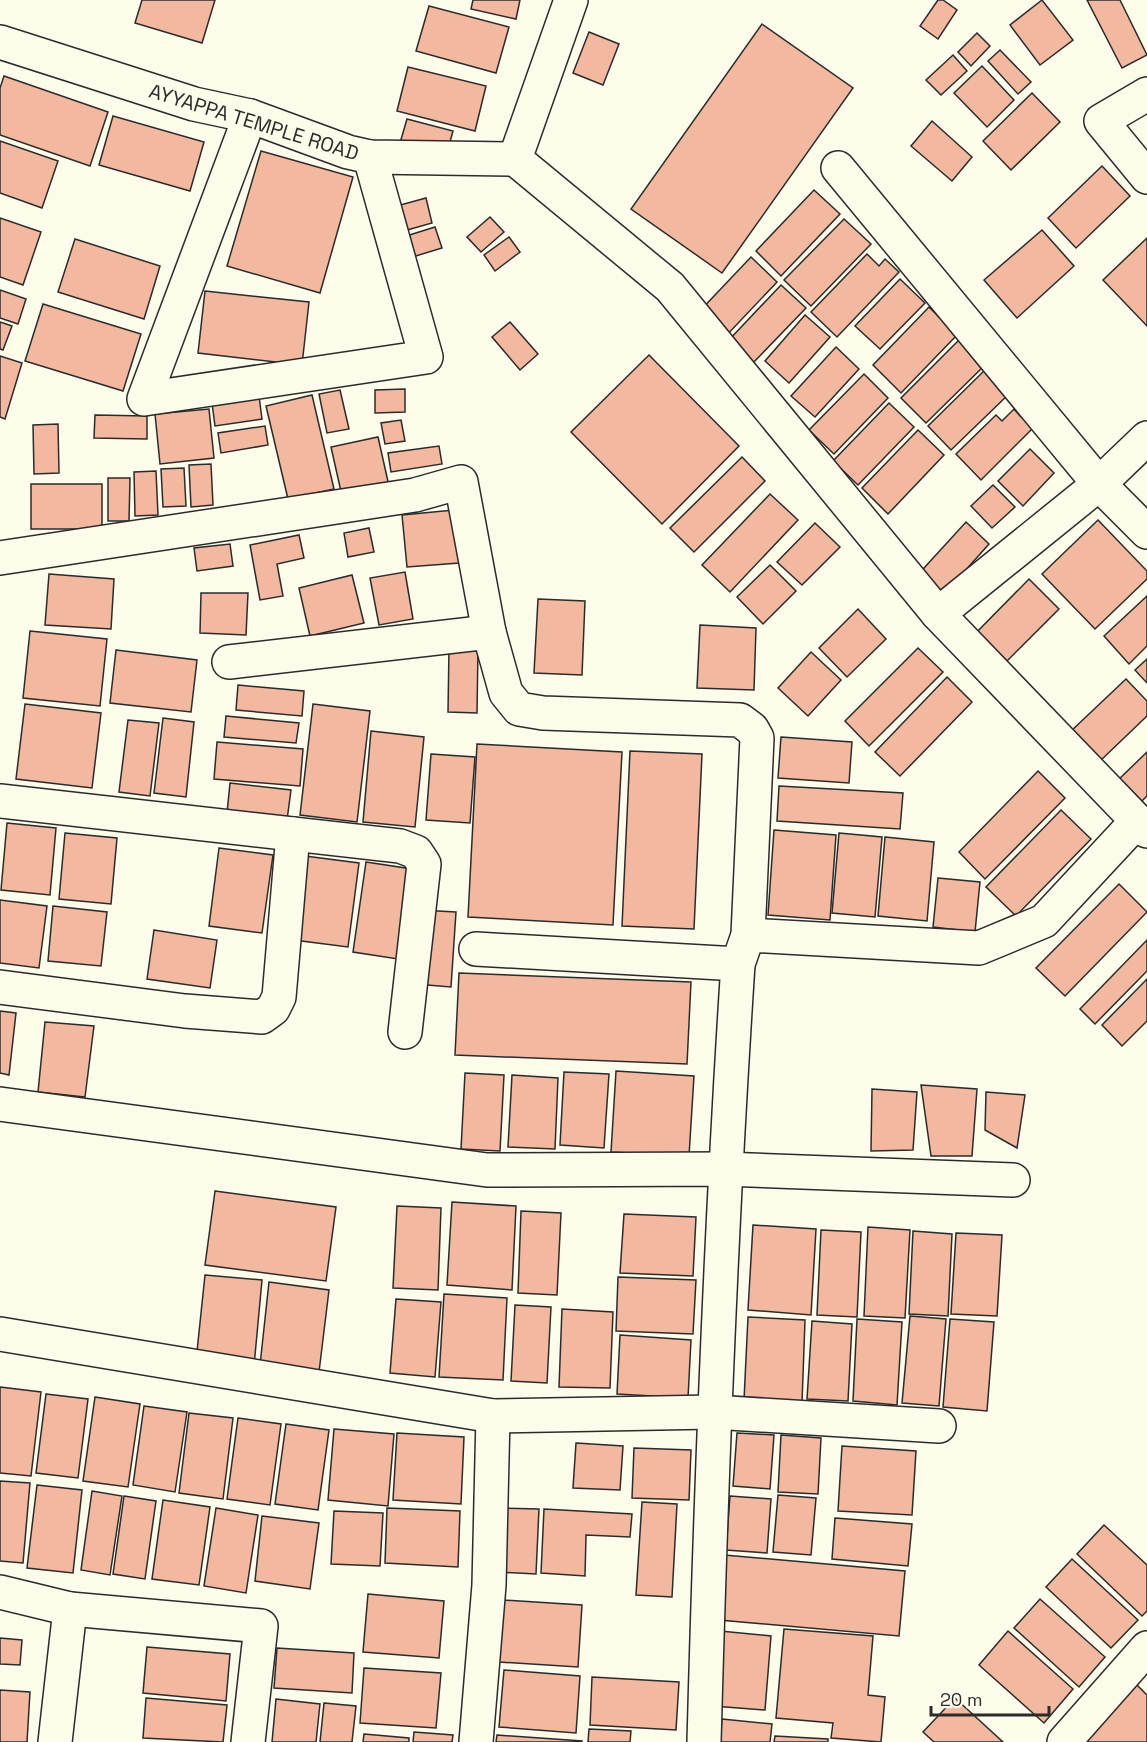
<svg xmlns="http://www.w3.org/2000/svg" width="1147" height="1742" viewBox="0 0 1147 1742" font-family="'Space Grotesk',sans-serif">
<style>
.building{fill:#f2b8a0;stroke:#2b2b2b;stroke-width:1.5}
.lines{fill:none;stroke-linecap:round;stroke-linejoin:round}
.street-casing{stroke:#2b2b2b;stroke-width:36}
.street{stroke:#fdfbea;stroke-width:33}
.labels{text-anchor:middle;stroke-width:4.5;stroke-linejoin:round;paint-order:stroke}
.street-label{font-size:20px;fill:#2b2b2b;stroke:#fdfbea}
</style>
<rect width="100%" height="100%" fill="#fdfbea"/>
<g class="building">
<polygon points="142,0 215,0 202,43 135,23"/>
<polygon points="473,0 520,0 516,19 471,9"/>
<polygon points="938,0 943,0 957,10 938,39 920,26"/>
<polygon points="1042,0 1073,40 1040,65 1010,25"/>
<polygon points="1087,0 1120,0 1147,55 1122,68"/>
<polygon points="429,6 509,27 496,73 416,51"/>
<polygon points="762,24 853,88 722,273 631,209"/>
<polygon points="589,32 619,44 603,85 573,73"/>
<polygon points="977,33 990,46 971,66 958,52"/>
<polygon points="1000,50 1031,82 1018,94 988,61"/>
<polygon points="953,55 967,71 941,95 926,80"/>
<polygon points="982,66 1014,100 987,127 954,93"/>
<polygon points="408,67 486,86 475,131 397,111"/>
<polygon points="4,76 108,112 90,166 0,135 0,88"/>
<polygon points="1032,93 1060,122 1011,170 983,141"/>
<polygon points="113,116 204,142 190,191 99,165"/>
<polygon points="407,119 453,131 446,156 400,143"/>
<polygon points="932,121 972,157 952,181 911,146"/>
<polygon points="0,141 58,161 42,208 0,193"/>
<polygon points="261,151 353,177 320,293 227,266"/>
<polygon points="1102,166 1130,196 1076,248 1048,218"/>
<polygon points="814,190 840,214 781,276 756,251"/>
<polygon points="426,198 432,223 400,232 393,207"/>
<polygon points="490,217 504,232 481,252 467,237"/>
<polygon points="0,218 41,232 23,285 0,277"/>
<polygon points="844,219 871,244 811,306 784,280"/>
<polygon points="435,227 442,248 409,258 403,237"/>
<polygon points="1042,230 1074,266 1017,318 984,280"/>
<polygon points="509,237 520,252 495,271 484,255"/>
<polygon points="1147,238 1147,326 1103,280"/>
<polygon points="75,239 160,266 144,319 58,292"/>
<polygon points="867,254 879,266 885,259 899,272 837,337 811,312"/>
<polygon points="751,257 777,282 723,339 697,314"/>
<polygon points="900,279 925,303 880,349 855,326"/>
<polygon points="781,285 806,308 752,364 728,341"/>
<polygon points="0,290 26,299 18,324 0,318"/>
<polygon points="205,291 309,302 302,365 198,353"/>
<polygon points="43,304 141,334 123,391 25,361"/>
<polygon points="929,307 957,335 901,393 873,365"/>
<polygon points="805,315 830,337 789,383 765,361"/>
<polygon points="0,322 12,326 3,350 0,349"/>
<polygon points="510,322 538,354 520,370 492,337"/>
<polygon points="960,339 986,364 926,423 901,398"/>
<polygon points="836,347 859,369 815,417 791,396"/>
<polygon points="649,355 739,446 662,524 571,432"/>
<polygon points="0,356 22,363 5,419 0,417"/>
<polygon points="988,367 1011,392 951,450 928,426"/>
<polygon points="864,374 888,398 834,454 809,430"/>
<polygon points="405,389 405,412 375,413 375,390"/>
<polygon points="340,390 349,429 327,433 319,394"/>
<polygon points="312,395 334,489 288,499 266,406"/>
<polygon points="259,396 262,419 215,426 212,403"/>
<polygon points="889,403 914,427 858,485 833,461"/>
<polygon points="1030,408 1041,420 981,480 956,454 996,415 1002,421 1014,409 1021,417"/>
<polygon points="209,409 214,458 160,464 155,414"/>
<polygon points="95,415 147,416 147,439 94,438"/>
<polygon points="401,420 405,441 385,444 381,423"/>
<polygon points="58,424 59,473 34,474 33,425"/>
<polygon points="265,426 268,445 221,453 218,433"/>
<polygon points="918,430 944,455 888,514 862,488"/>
<polygon points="378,437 389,486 342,496 331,447"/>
<polygon points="439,446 442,464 391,472 388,453"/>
<polygon points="1030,449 1054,473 1023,506 998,481"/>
<polygon points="742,457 765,481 694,552 670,528"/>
<polygon points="211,464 213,505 191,507 189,465"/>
<polygon points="184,468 186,506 163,507 161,469"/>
<polygon points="156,471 158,515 135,516 134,472"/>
<polygon points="108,478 130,478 129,521 108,521"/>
<rect x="31" y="484" width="71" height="45"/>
<polygon points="993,485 1015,507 992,528 971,506"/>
<polygon points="770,494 798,520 730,592 702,565"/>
<polygon points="454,510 459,563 407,567 402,515"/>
<polygon points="1098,520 1147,571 1147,579 1095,629 1042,574"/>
<polygon points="966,522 989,544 938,601 914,579"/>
<polygon points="815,523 840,547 802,585 777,562"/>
<polygon points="369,528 374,552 348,557 344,533"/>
<polygon points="299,535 304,558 277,564 283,596 260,600 250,545"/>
<polygon points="230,544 233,566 197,571 194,548"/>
<polygon points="770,565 796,591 763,624 737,597"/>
<polygon points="405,572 413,619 379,625 370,578"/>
<polygon points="49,574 114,579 111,629 45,625"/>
<polygon points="352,575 364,623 310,636 299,588"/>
<polygon points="1029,579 1059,609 1000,668 971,638"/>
<polygon points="201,593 248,593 246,635 200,633"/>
<polygon points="1147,596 1147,646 1129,664 1104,636"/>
<polygon points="538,599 585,601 582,675 534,673"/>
<polygon points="858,609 886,639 847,677 819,648"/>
<polygon points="700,625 756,628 754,690 697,688"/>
<polygon points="30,631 107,639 100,706 23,698"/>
<polygon points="449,648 478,649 477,713 448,712"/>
<polygon points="918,648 943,672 869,746 845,721"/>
<polygon points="116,650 197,660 191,712 110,703"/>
<polygon points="811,652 841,680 808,716 778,688"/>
<polygon points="1147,659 1147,683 1135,670"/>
<polygon points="947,677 972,702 900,776 875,752"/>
<polygon points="1126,679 1147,701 1147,716 1099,762 1070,732"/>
<polygon points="238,685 304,691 302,716 236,710"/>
<polygon points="25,704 101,713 92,788 16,779"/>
<polygon points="313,704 370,711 357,822 300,815"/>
<polygon points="226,716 299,723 296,743 224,737"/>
<polygon points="163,718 194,722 186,797 154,793"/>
<polygon points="128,720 159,723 150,796 119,792"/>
<polygon points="371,731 424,737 415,827 363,822"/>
<polygon points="781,737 852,742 849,783 778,778"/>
<polygon points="217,742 303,749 300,786 214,779"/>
<polygon points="477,744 622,752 613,925 468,917"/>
<polygon points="630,751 702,754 694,929 622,926"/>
<polygon points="1147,752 1147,796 1136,807 1114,784"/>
<polygon points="431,754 475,757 470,823 426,820"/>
<polygon points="1038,771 1065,798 985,879 959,852"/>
<polygon points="230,783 291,790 287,820 227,813"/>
<polygon points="779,786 903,793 900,829 777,821"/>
<polygon points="1061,810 1091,839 1016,916 986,887"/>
<polygon points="7,823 56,828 50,895 1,890"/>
<polygon points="774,830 836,835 830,920 768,915"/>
<polygon points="65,833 117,838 111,904 59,899"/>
<polygon points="839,833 882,837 875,917 832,913"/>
<polygon points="885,837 934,842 927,921 878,916"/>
<polygon points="219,848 273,855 262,933 209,926"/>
<polygon points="305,856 359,863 348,947 294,940"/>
<polygon points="366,862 412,869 398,959 353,952"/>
<polygon points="938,878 980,882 975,932 933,927"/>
<polygon points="1119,884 1147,912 1065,996 1036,968"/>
<polygon points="0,900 47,906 39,968 0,963"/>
<polygon points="53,906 107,912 101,966 48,961"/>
<polygon points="419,910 456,912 451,987 415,984"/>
<polygon points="154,930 217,940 210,988 147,979"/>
<polygon points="1147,940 1147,971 1095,1024 1080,1009"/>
<polygon points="459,973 691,982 687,1064 455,1055"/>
<polygon points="1147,979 1147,1021 1122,1046 1102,1025"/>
<polygon points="0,1011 16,1013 9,1075 0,1073"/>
<polygon points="45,1022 94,1026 85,1097 38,1092"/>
<polygon points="616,1071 694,1076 689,1156 611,1152"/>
<polygon points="564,1072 609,1074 604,1148 560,1145"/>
<polygon points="465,1073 504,1075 500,1151 461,1149"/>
<polygon points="512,1075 558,1078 555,1149 508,1147"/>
<polygon points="921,1085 977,1089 972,1156 931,1156"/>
<polygon points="872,1089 917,1092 913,1150 871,1151"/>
<polygon points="986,1092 1025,1095 1017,1148 985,1130"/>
<polygon points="215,1191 336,1207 326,1281 205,1265"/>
<polygon points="452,1202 516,1206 512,1290 447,1285"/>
<polygon points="397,1206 441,1208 438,1290 393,1288"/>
<polygon points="521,1211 561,1213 557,1295 518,1293"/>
<polygon points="624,1214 696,1217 693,1276 620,1273"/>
<polygon points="753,1225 816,1229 811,1315 748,1310"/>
<polygon points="868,1227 910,1230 905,1318 864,1316"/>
<polygon points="821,1230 861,1232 857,1317 817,1315"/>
<polygon points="913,1231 952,1234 948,1316 909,1314"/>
<polygon points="956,1233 1002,1235 997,1316 951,1314"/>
<polygon points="205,1275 262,1280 254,1366 196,1361"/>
<polygon points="618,1277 696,1280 693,1334 616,1331"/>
<polygon points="269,1282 329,1290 319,1372 260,1365"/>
<polygon points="444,1294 507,1298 503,1380 439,1377"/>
<polygon points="396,1299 441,1302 435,1377 390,1373"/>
<polygon points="515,1305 551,1307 547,1383 511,1381"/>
<polygon points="562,1309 613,1312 610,1388 559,1387"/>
<polygon points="910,1316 946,1319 939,1406 902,1403"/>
<polygon points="748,1317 805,1320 802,1403 744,1400"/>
<polygon points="857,1319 902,1322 897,1405 853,1401"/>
<polygon points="950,1319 994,1322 987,1411 943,1407"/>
<polygon points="812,1321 852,1324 848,1401 807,1399"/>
<polygon points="620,1335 691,1340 688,1398 617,1394"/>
<polygon points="0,1387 41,1392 31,1476 0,1473"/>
<polygon points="46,1394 88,1399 78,1478 36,1473"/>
<polygon points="95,1397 140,1404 128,1487 83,1481"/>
<polygon points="144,1406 187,1412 175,1492 133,1485"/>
<polygon points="189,1413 233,1418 223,1499 179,1493"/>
<polygon points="238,1418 281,1424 270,1505 227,1499"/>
<polygon points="286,1424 329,1430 318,1510 275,1504"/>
<polygon points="334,1429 394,1434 388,1506 328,1500"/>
<polygon points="397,1433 464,1437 461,1504 393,1500"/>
<polygon points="737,1433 774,1435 770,1489 733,1486"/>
<polygon points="781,1435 821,1438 818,1494 778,1492"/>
<polygon points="576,1443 623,1446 620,1490 573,1488"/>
<polygon points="842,1446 916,1451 912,1515 838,1511"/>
<polygon points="634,1448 691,1450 689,1500 632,1498"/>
<polygon points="0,1481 30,1483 23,1563 0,1561"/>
<polygon points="37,1485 82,1490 73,1573 27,1568"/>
<polygon points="92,1491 122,1496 110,1575 81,1570"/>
<polygon points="778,1495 816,1498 811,1555 773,1552"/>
<polygon points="124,1496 156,1501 145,1579 113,1574"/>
<polygon points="730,1496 771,1499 767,1553 726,1550"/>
<polygon points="163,1500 210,1507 199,1585 152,1579"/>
<polygon points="642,1502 677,1504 672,1597 636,1595"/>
<polygon points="216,1508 258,1515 246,1593 204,1586"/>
<polygon points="387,1508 460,1511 458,1567 385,1563"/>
<polygon points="501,1508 539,1509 536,1574 498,1572"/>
<polygon points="544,1509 632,1514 630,1537 586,1535 585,1576 541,1573"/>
<polygon points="334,1511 383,1513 380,1566 331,1564"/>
<polygon points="262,1516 319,1523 310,1589 255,1581"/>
<polygon points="835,1518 912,1524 908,1566 832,1559"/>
<polygon points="1104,1525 1147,1565 1147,1611 1142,1616 1077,1554"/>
<polygon points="724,1555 905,1571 899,1636 719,1620"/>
<polygon points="1072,1559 1138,1620 1111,1648 1046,1587"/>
<polygon points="368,1594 444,1601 439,1658 363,1652"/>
<polygon points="1040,1599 1105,1657 1079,1687 1014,1628"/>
<polygon points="503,1600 582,1605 578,1667 499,1662"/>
<polygon points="784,1629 873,1636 868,1695 885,1697 881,1742 831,1738 833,1723 776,1718"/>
<polygon points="720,1631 771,1636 765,1710 713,1706"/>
<polygon points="1008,1631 1073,1689 1044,1723 979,1665"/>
<polygon points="0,1638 22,1640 20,1665 0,1664"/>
<polygon points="147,1647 230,1654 226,1701 143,1693"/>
<polygon points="277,1648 354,1653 352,1693 274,1688"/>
<polygon points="364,1668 441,1673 436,1728 360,1723"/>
<polygon points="504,1670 580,1676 576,1733 499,1727"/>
<polygon points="592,1677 679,1682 676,1730 590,1725"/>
<polygon points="1134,1682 1147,1695 1147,1742 1078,1742"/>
<polygon points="0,1690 30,1692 27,1742 0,1742"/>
<polygon points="146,1698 227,1705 223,1742 143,1738"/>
<polygon points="955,1698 1003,1742 934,1742 923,1732"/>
<polygon points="276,1699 320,1704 316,1742 272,1742"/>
<polygon points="324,1703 356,1706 352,1742 320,1742"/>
<polygon points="722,1719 772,1724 770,1742 720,1742"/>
<polygon points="589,1729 631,1731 630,1742 588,1742"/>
<polygon points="414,1732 453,1735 452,1742 413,1742"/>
<polygon points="364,1734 409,1738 409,1742 363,1742"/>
<polygon points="497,1735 582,1741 582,1742 496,1742"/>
<polygon points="775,1736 828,1739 828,1742 774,1742"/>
</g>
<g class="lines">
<g class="street-casing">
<g id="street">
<polyline points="0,42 194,104 250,116 348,152 370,157 515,159"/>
<polyline points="1147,94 1101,121 1147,177"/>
<polyline points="250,116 144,399 426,357 370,157"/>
<polyline points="515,159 670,287 938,614 1147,831"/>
<polyline points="515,159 571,0"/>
<polyline points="838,168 1099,484 1147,532"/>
<path d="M0,558l415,-63 46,-13 28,150 17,61 13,16 24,4 197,7 12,9 5,9 -9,197 -10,29c-17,259 -27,518 -34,778"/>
<polyline points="938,614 1099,484 1147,438"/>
<polyline points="229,662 489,632"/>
<polyline points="0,801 400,846 416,852 424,864 405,1032"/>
<polyline points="748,935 979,948 1044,921 1137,821"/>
<polyline points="476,949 738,964"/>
<polyline points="0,987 185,1011 262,1017 273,1009 279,997 293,834"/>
<polyline points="0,1104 487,1170 724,1169 1013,1180"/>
<polyline points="0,1334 493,1416 713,1412 939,1426"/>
<polyline points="0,1592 70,1609 261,1626 248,1742"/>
<polyline points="55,1742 70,1609"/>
<polyline points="476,1742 489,1585 493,1416"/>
<polyline points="1064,1742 1147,1648"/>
</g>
</g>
<use href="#street" class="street"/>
</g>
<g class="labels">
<g class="street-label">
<text transform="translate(254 122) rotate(17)" y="7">AYYAPPA TEMPLE ROAD</text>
</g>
</g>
<path d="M931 1706v9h118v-9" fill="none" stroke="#2b2b2b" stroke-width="3"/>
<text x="940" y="1706" font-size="18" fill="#2b2b2b" stroke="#fdfbea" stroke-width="4.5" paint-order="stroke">20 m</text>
</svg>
